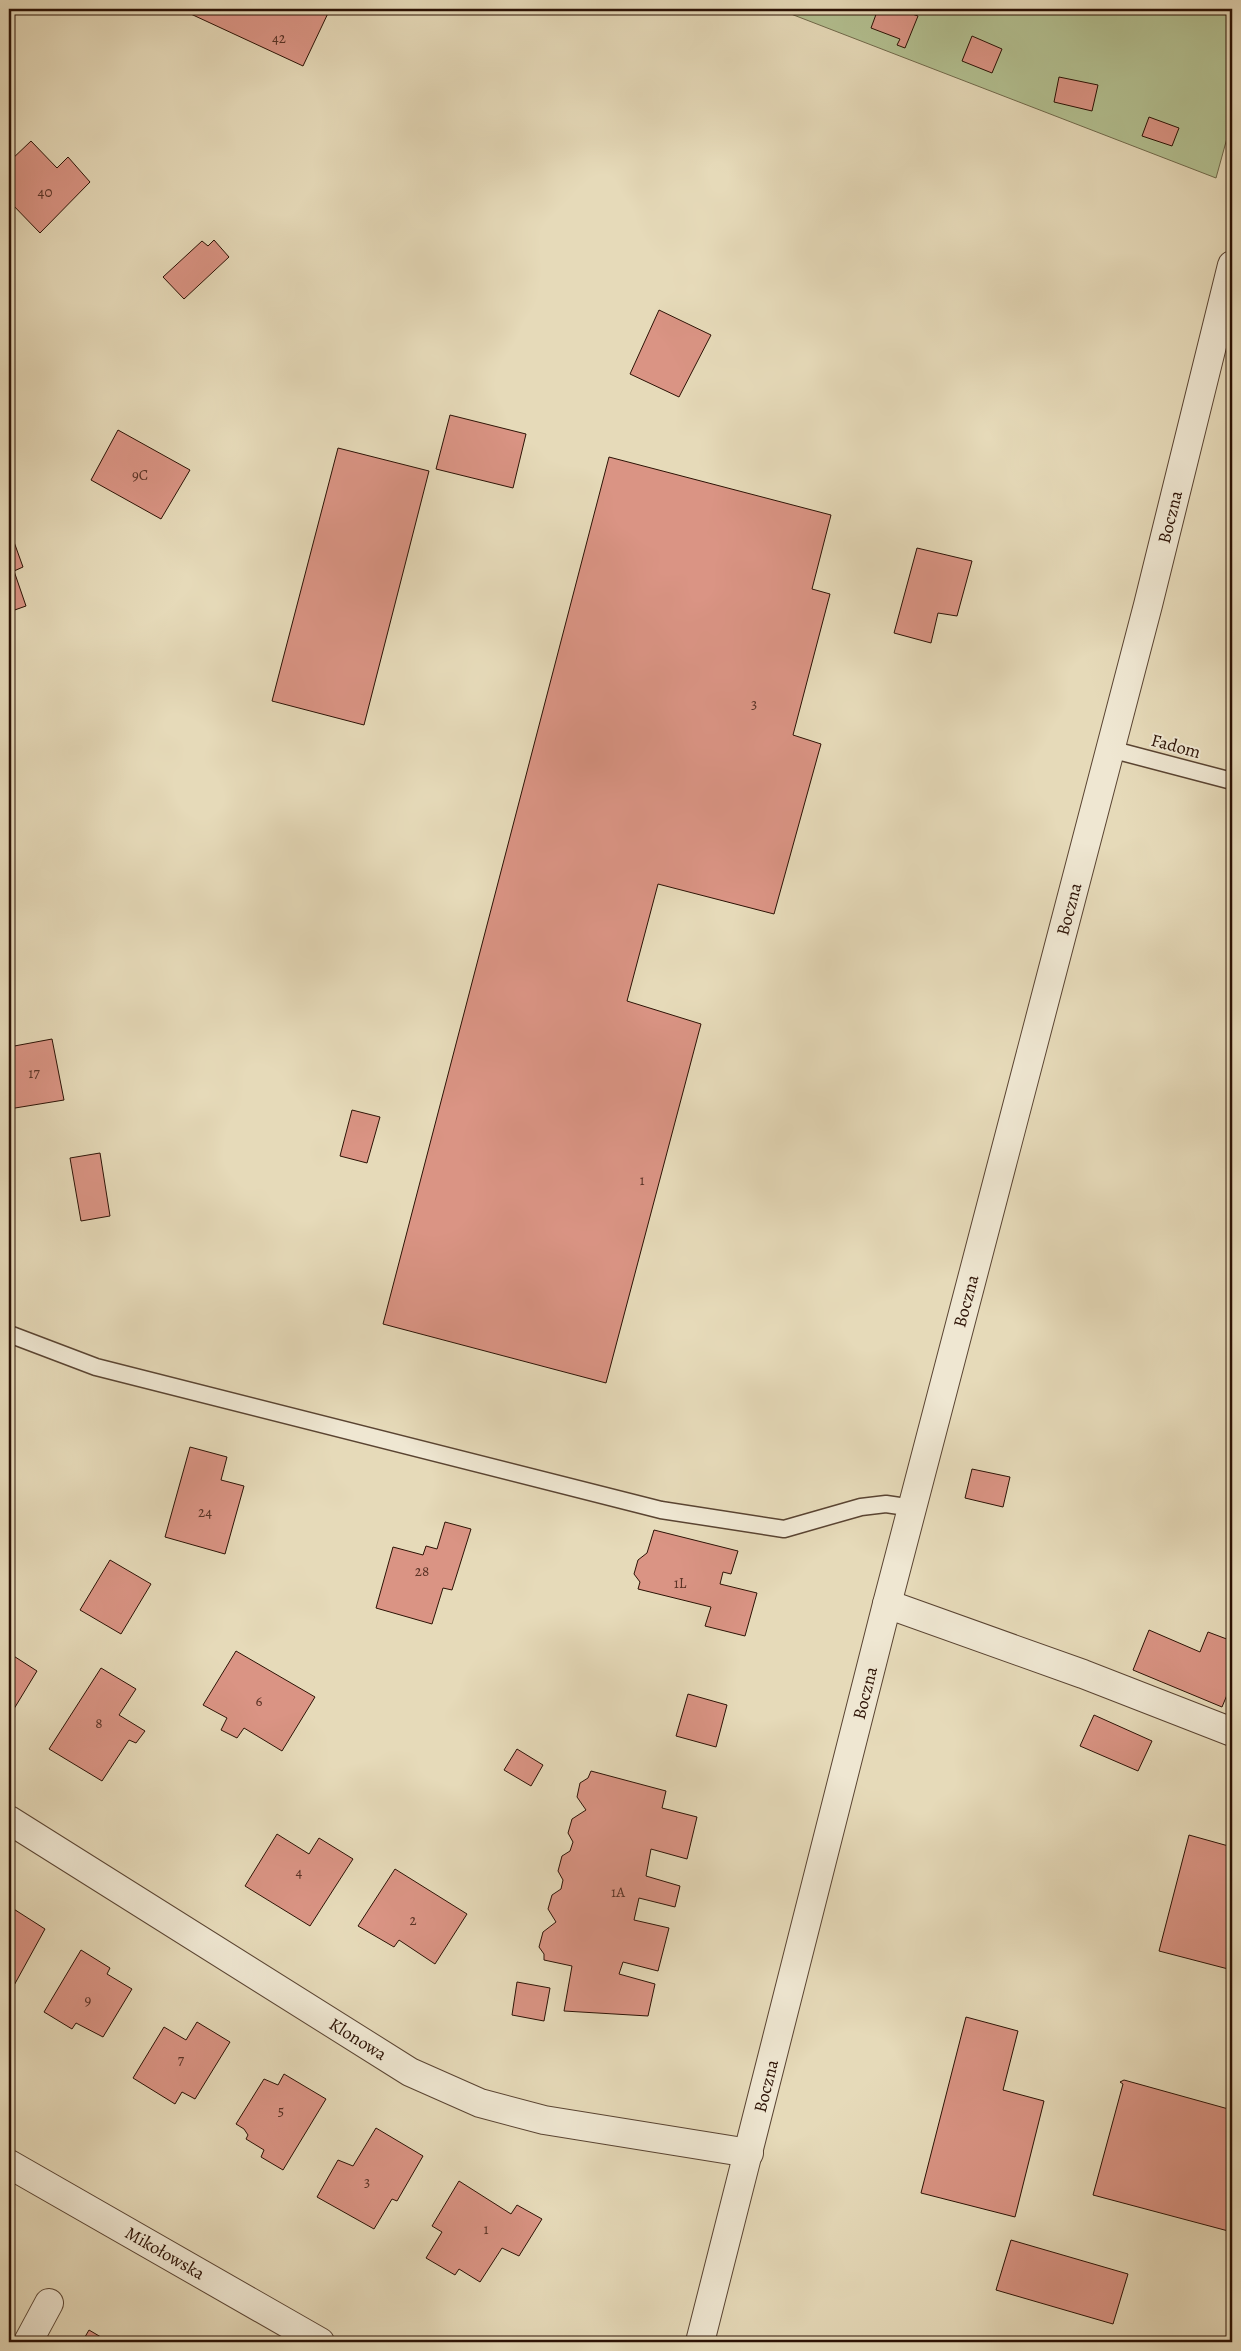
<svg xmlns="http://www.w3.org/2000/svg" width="1241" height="2351" viewBox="0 0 1241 2351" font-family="Alegreya,serif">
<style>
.green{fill:#b3c091;stroke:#70694b}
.building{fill:#da9484;stroke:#2c1205}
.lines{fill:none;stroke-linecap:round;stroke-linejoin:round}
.service-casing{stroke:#5a4432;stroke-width:19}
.minor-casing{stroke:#5a4432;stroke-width:30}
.tertiary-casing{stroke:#5a4432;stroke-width:30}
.service{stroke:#efe7d2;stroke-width:16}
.minor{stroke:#efe7d2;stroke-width:28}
.tertiary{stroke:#efe7d2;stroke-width:28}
.labels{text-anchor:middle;stroke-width:4;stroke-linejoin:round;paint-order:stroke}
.number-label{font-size:15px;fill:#583225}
.street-label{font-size:18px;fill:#2c1205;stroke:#efe7d2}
</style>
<rect width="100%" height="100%" fill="#e6dab9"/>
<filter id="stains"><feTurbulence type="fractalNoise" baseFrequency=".004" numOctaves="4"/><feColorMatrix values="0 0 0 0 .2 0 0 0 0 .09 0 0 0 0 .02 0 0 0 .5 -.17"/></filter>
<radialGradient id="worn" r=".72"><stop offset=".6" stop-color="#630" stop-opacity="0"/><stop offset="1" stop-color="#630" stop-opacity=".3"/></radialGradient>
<polygon class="green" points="778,9 1232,9 1232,120 1216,178"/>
<g class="building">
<polygon points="180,9 330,9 303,66"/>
<polygon points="878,9 897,9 918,16 905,48 897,45 900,39 871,28"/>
<polygon points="972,36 1002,49 992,73 962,61"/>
<polygon points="1059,77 1098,85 1092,111 1054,102"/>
<polygon points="1149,117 1179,128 1172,146 1142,136"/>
<polygon points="31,141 57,168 68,157 90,182 40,233 9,201 9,160 10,161"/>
<polygon points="214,240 229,257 184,299 163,277 202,241 208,246"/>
<polygon points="659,310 711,335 679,397 630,374"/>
<polygon points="450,415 526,434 513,488 436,469"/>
<polygon points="118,430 190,470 161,519 91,480"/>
<polygon points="338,448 429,471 364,725 272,701"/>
<polygon points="609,457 831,515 812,589 830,594 793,735 821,744 774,914 658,884 627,1001 701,1024 606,1383 383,1324"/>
<polygon points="9,528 23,567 14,571 26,606 9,612"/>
<polygon points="917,548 972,561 957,616 938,613 931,643 894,633"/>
<polygon points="9,847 13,874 9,875"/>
<polygon points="52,1039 64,1100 9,1109 9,1047"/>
<polygon points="352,1110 380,1117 367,1163 340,1156"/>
<polygon points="100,1153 110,1216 81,1221 70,1158"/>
<polygon points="190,1447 227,1457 221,1480 244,1486 225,1554 165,1537"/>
<polygon points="972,1469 1010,1477 1003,1507 965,1498"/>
<polygon points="445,1522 471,1529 452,1590 443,1588 432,1624 376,1608 393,1547 423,1555 426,1546 437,1549"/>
<polygon points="654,1530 738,1551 731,1574 723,1572 720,1584 757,1593 745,1636 705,1626 711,1607 638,1589 640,1582 634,1574 638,1560 647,1553"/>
<polygon points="110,1560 151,1584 121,1634 80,1610"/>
<polygon points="1149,1630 1200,1652 1208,1632 1232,1641 1232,1683 1222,1707 1133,1670"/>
<polygon points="236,1651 315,1697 282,1751 244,1728 237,1738 221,1730 227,1718 203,1705"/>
<polygon points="9,1653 37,1671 9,1717"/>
<polygon points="101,1668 136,1689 119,1715 145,1731 136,1743 129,1740 102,1781 49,1749"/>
<polygon points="688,1694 727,1705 716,1747 676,1736"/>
<polygon points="1094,1715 1152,1741 1138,1771 1080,1746"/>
<polygon points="517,1749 543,1765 531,1786 504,1770"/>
<polygon points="591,1771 666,1791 662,1808 697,1817 687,1859 651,1849 646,1876 680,1886 675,1907 639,1898 634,1920 669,1928 658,1971 623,1962 619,1974 655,1984 648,2016 564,2011 572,1966 544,1960 544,1954 539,1947 543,1932 556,1922 548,1909 552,1895 561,1889 563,1880 558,1871 562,1856 570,1851 573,1842 568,1833 572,1819 586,1810 577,1797 580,1783 588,1778"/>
<polygon points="277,1834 309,1854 319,1838 353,1859 310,1926 245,1886"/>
<polygon points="1189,1835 1232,1847 1232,1970 1159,1951"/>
<polygon points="395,1869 467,1914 435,1964 399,1940 394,1947 358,1926"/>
<polygon points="9,1906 45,1929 12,1989 9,1987"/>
<polygon points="81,1950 110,1968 107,1974 132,1989 103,2037 76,2023 72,2029 44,2012"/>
<polygon points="517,1982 550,1988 544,2021 512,2015"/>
<polygon points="966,2017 1018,2031 1003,2090 1044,2101 1015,2217 921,2193"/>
<polygon points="197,2022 230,2042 195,2099 182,2092 175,2104 133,2078 164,2027 186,2040"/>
<polygon points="284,2074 326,2099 283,2170 261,2157 264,2150 246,2139 248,2135 244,2129 236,2124 264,2079 278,2085"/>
<polygon points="1124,2080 1232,2110 1232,2232 1093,2195 1123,2084 1120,2082"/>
<polygon points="376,2128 423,2156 397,2201 392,2199 374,2229 317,2197 338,2160 353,2166"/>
<polygon points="459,2181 511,2214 517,2205 542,2219 519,2256 502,2248 480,2282 459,2269 455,2275 426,2258 442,2232 432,2226"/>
<polygon points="1011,2240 1128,2274 1113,2324 996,2290"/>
<polygon points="89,2330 106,2340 110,2342 82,2342"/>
</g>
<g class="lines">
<g class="service-casing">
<g id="service">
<polyline points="1110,749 1232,781"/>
<polyline points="9,1334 96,1367 661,1510 784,1529 861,1507 886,1504 913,1508"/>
</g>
</g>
<g class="minor-casing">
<g id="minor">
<polyline points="887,1604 1083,1674 1232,1732"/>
<polyline points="9,1820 410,2072 480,2103 544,2120 749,2153"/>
<polyline points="28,2342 49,2303"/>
<polyline points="700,2342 887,1604 1148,605 1232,265"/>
</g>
</g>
<g class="tertiary-casing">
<polyline id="tertiary" points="9,2164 320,2342"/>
</g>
<use href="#service" class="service"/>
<use href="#minor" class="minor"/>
<use href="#tertiary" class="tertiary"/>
</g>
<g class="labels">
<g class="number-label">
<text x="279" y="43">42</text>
<text x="45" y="197">40</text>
<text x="140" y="480">9C</text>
<text x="754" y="709">3</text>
<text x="34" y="1078">17</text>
<text x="642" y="1185">1</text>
<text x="205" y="1517">24</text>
<text x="422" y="1576">28</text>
<text x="680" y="1588">1L</text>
<text x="259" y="1706">6</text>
<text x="99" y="1728">8</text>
<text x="299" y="1877">4</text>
<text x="618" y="1897">1A</text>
<text x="413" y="1925">2</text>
<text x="88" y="2005">9</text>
<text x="181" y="2065">7</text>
<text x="281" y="2116">5</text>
<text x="367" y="2187">3</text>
<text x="486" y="2234">1</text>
</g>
<g class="street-label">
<text transform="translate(1170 517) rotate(-76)" y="6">Boczna</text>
<text transform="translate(1176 746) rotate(15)" y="6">Fadom</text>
<text transform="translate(1069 909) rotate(-75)" y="6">Boczna</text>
<text transform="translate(966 1301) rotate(-75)" y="6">Boczna</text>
<text transform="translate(865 1693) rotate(-76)" y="6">Boczna</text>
<text transform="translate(358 2039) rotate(32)" y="6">Klonowa</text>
<text transform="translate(766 2086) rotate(-76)" y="6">Boczna</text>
<text transform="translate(165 2253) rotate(30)" y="6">Mikołowska</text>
</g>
</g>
<rect width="1241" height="2351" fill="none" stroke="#e6dab9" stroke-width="30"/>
<rect x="10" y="10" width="1221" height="2331" fill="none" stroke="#2c1205" stroke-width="2.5"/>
<rect x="15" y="15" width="1211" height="2321" fill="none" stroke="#2c1205"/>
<rect width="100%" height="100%" filter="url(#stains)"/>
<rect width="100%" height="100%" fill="url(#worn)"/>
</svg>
